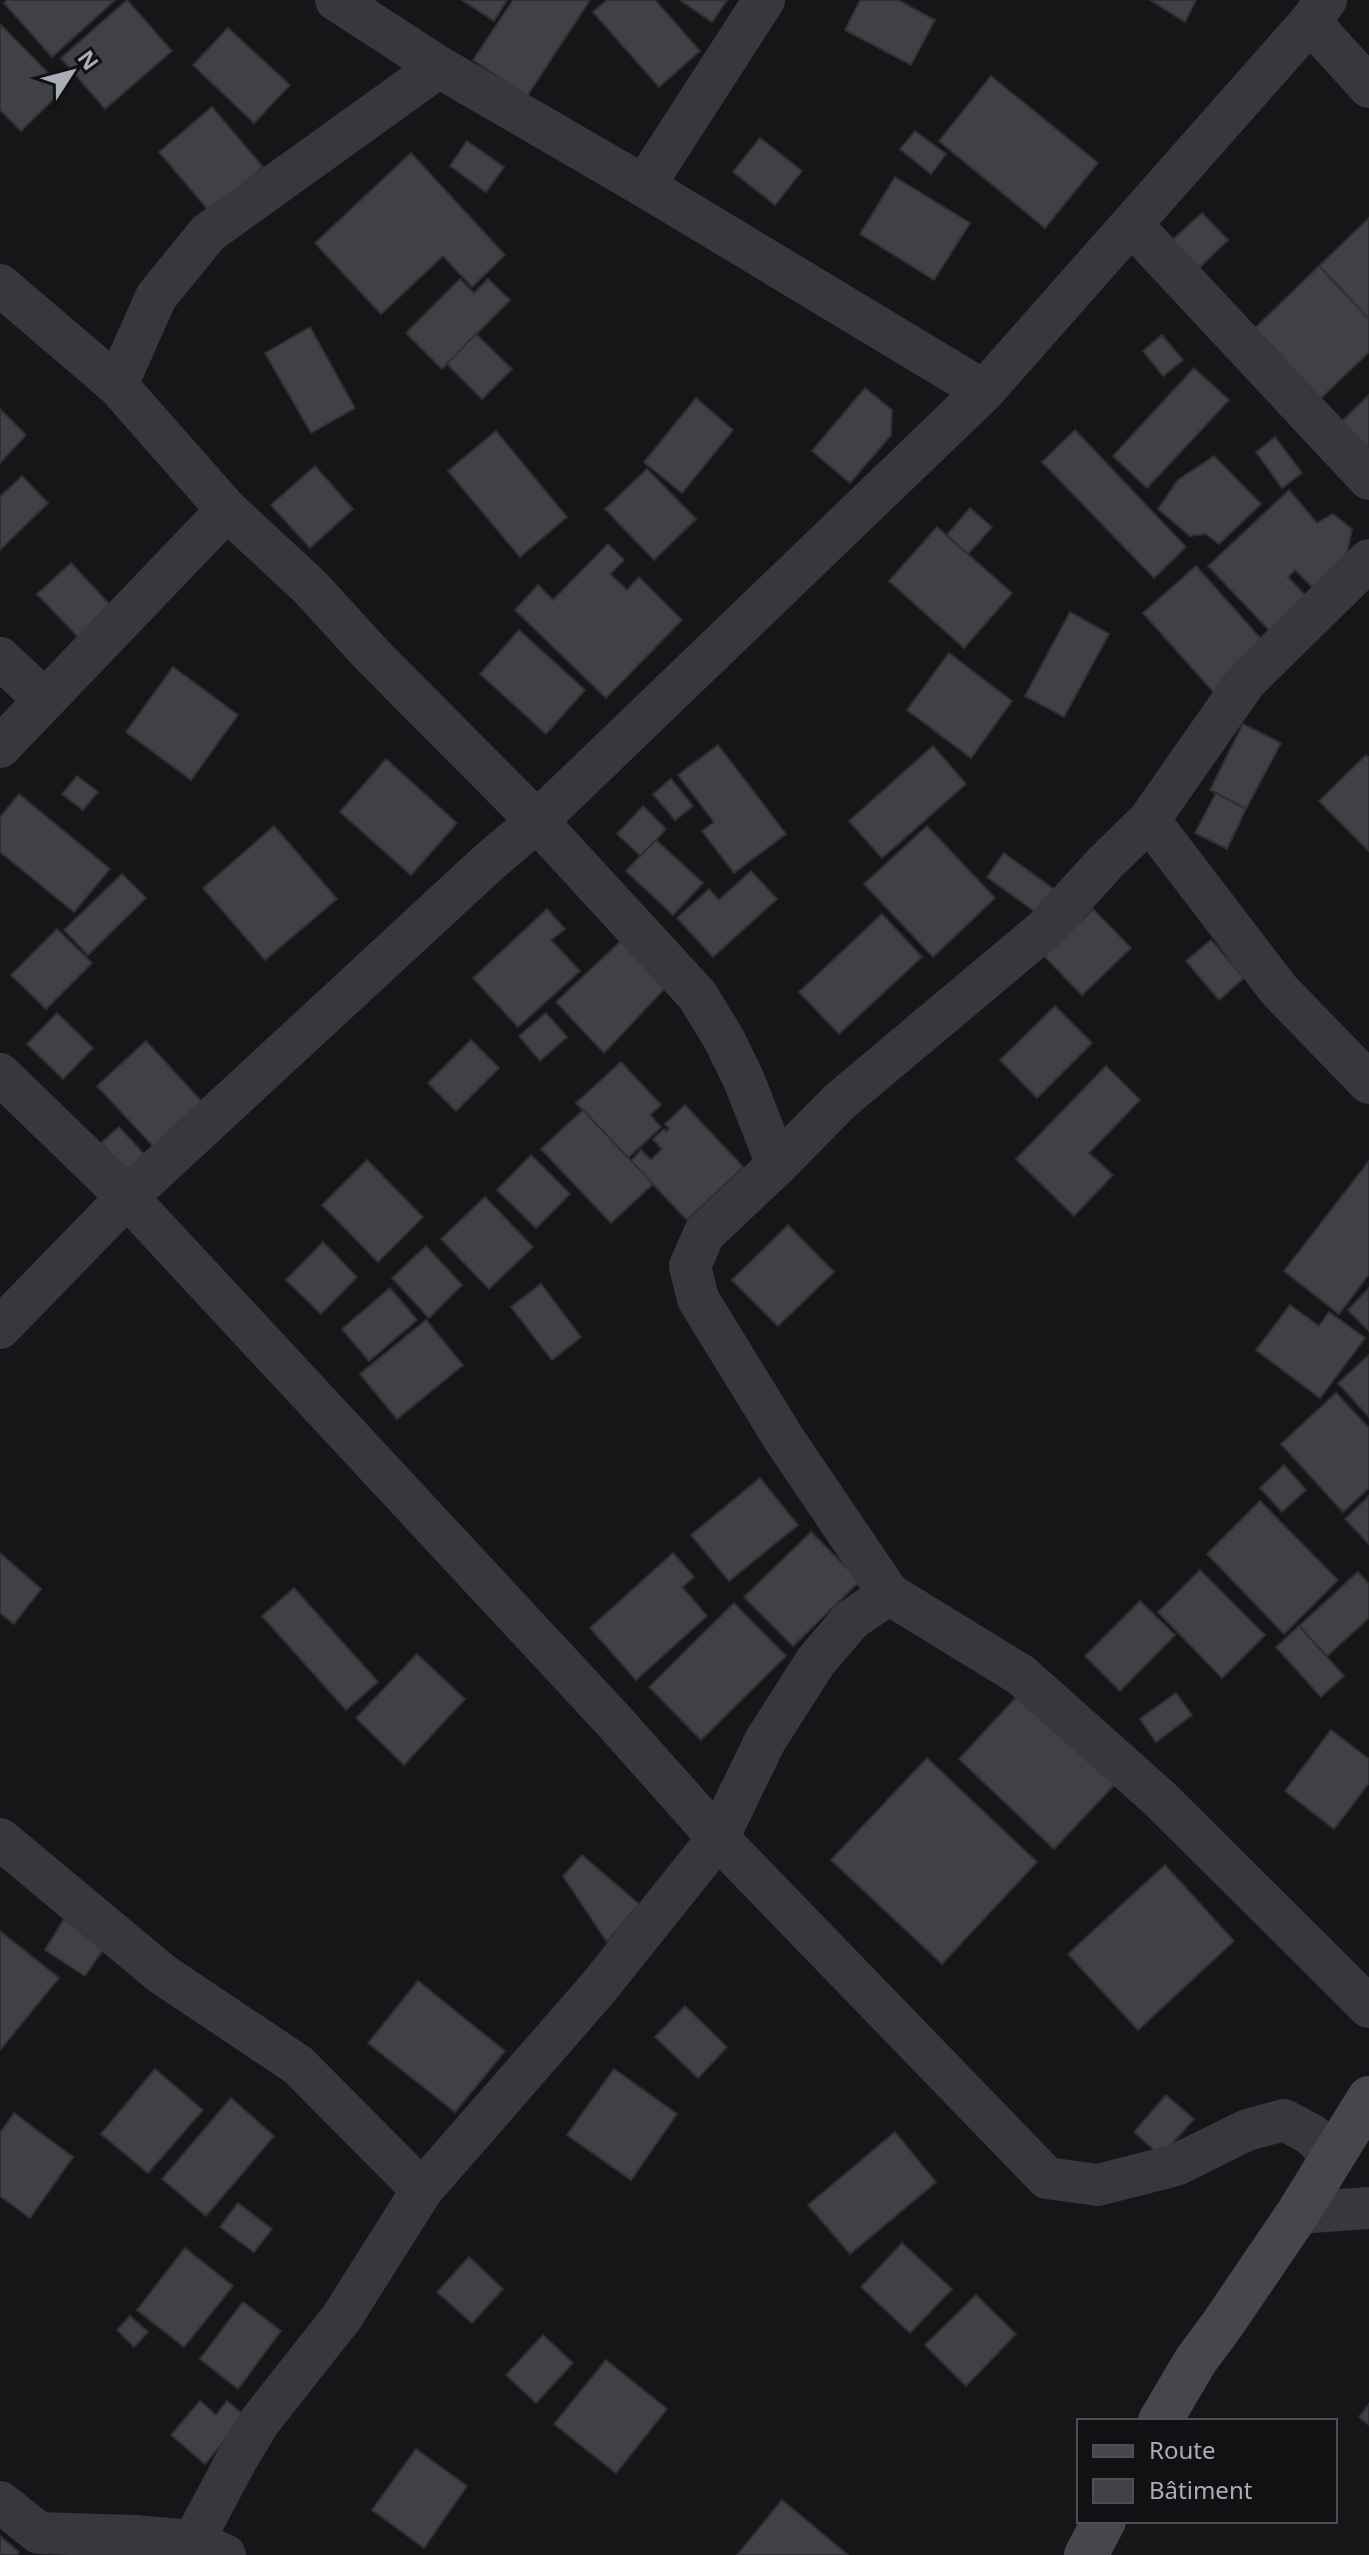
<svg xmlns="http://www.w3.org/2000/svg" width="1369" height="2555" viewBox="0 0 1369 2555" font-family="'Noto Sans',sans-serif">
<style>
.building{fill:#404145;stroke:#303034;stroke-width:2}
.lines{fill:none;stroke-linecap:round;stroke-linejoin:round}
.street{stroke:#37383d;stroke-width:42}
.secondary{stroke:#45474d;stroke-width:44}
</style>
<rect width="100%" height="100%" fill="#161618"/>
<g class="building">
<polygon points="7,0 115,0 52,57 4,3"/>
<polygon points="127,0 172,51 105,109 61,58"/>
<polygon points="462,0 507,0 494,21"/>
<polygon points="513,0 590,0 527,96 473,60"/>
<polygon points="607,0 655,0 700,51 659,87 593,12"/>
<polygon points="680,0 727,0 712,22"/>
<polygon points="860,0 898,0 935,20 911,65 845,30"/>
<polygon points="1150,0 1196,0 1185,22"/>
<polygon points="0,24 64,89 21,131 0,110"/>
<polygon points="228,28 290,85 254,123 193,65"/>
<polygon points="991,76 1098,163 1045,228 939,141"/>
<polygon points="212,107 263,167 210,212 159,152"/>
<polygon points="915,131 946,154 931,174 900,149"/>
<polygon points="760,138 802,171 775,205 733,172"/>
<polygon points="467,141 504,167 486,192 450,166"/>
<polygon points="411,153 505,255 472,287 443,256 381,314 315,243"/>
<polygon points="895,177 970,223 934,280 860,234"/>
<polygon points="1202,213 1228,240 1197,270 1170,242"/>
<polygon points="1369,218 1369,319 1319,266"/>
<polygon points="1319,266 1369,319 1369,352 1320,399 1254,329"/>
<polygon points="460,279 474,293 488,279 510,300 442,369 406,333"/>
<polygon points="310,327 355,408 311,433 265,353"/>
<polygon points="476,334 512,369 482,399 447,364"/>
<polygon points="1162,335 1183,360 1163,376 1143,351"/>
<polygon points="1194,368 1229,400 1147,488 1113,456"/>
<polygon points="865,388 892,410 891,435 850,483 812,451"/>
<polygon points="1369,395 1369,456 1339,424"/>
<polygon points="696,398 733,430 682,493 644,462"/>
<polygon points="0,409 26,435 0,463"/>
<polygon points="1075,430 1186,547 1154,578 1042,462"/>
<polygon points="496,431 567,517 520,557 448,471"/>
<polygon points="1275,437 1302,473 1282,488 1256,452"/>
<polygon points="1214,456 1261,504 1219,544 1206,534 1190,536 1158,509 1178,480"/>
<polygon points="315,466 353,509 310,548 271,505"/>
<polygon points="647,469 696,519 654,560 605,509"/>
<polygon points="22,476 48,503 0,550 0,497"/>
<polygon points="1289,490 1317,523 1333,514 1352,529 1345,563 1314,589 1295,570 1288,577 1308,598 1270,631 1208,566"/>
<polygon points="970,508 992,527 968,554 947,535"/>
<polygon points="937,527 1012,593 964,648 889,581"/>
<polygon points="608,544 624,560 610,574 627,590 639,577 682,620 606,698 515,610 538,585 553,600"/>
<polygon points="71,563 114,609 81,640 37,594"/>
<polygon points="1196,566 1270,649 1217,696 1143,613"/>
<polygon points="1070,612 1109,634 1064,717 1025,696"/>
<polygon points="519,630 585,690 546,734 480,674"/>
<polygon points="949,653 1012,701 971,758 907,710"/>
<polygon points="173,667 238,715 191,780 126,732"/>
<polygon points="1243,724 1281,743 1246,809 1210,790"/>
<polygon points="718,745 786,834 734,873 702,831 714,822 678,775"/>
<polygon points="933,746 966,784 882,858 849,821"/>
<polygon points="1366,755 1369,758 1369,851 1319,801"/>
<polygon points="386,759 457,823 411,875 340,812"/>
<polygon points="77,776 98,792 83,810 62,794"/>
<polygon points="671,779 693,806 675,820 653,794"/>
<polygon points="1216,793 1246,809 1227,849 1195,833"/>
<polygon points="19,794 110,869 74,912 0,852 0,817"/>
<polygon points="643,806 666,829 641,856 617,834"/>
<polygon points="274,826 337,899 265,960 203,888"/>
<polygon points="927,826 995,898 933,957 864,884"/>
<polygon points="656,840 703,883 673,915 626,871"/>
<polygon points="1004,853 1062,895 1045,919 987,877"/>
<polygon points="751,871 777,899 713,957 677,918 709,889 719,900"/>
<polygon points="122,874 146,898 88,955 64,930"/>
<polygon points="547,909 565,929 551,940 580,971 518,1027 473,978"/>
<polygon points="1093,909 1131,948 1082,995 1044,956"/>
<polygon points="882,914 922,957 839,1034 799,992"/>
<polygon points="57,929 92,963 46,1009 11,975"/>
<polygon points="623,939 668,985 604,1053 556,1002"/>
<polygon points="1211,940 1244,978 1219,1000 1186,961"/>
<polygon points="1055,1006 1092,1043 1037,1098 1000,1060"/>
<polygon points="57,1013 93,1048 63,1079 27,1044"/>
<polygon points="546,1013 567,1037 540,1061 519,1036"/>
<polygon points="471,1040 499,1068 456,1111 428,1083"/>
<polygon points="146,1041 203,1103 155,1148 97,1086"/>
<polygon points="621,1062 661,1105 650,1115 661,1127 628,1158 576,1103"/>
<polygon points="1106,1066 1140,1100 1089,1153 1113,1175 1074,1216 1016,1159"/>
<polygon points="685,1105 743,1167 687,1220 631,1161 641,1150 651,1160 662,1149 653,1139 664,1129 666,1132 669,1128 665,1124"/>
<polygon points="583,1110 653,1184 611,1223 541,1149"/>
<polygon points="119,1127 146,1156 128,1173 101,1143"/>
<polygon points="531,1155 570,1194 536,1228 497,1190"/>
<polygon points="367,1160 423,1217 378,1262 322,1205"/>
<polygon points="1369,1161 1369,1274 1339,1314 1284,1271"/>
<polygon points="485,1197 533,1247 489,1289 441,1239"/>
<polygon points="788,1225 834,1272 778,1326 732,1280"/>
<polygon points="323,1242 357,1277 321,1314 286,1280"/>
<polygon points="426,1246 462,1285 429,1318 392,1278"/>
<polygon points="541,1284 581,1337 552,1360 511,1307"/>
<polygon points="390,1288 417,1320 369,1361 342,1329"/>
<polygon points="1369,1288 1369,1331 1348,1310"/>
<polygon points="1290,1305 1319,1326 1329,1312 1365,1338 1320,1398 1256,1350"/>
<polygon points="426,1320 463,1365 397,1419 360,1374"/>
<polygon points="1369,1355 1369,1417 1338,1383"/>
<polygon points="1336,1393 1369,1428 1369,1488 1343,1512 1281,1444"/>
<polygon points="1284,1465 1306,1490 1282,1512 1260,1488"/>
<polygon points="760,1478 798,1525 729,1581 691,1535"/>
<polygon points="1369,1496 1369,1544 1345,1519"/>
<polygon points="1260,1501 1338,1580 1284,1634 1207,1554"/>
<polygon points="811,1532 860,1581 793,1646 744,1597"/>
<polygon points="0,1553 41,1589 14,1624 0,1613"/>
<polygon points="673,1553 694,1577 682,1587 707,1616 636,1680 590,1628"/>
<polygon points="1200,1570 1265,1635 1222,1678 1158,1612"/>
<polygon points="1358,1572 1369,1584 1369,1618 1327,1656 1299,1626"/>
<polygon points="294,1588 378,1682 346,1710 262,1616"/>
<polygon points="1140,1601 1175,1635 1120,1691 1085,1656"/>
<polygon points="734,1603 786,1656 701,1740 649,1687"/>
<polygon points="1299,1626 1344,1676 1321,1697 1276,1647"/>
<polygon points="417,1654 465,1699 404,1765 356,1718"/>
<polygon points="1021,1692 1117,1782 1054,1849 959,1759"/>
<polygon points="1176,1693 1192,1715 1156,1742 1140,1719"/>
<polygon points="1331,1730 1369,1759 1369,1783 1334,1829 1285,1791"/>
<polygon points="927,1758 1037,1862 942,1964 831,1860"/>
<polygon points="582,1855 639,1904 607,1942 563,1876"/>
<polygon points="1165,1865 1234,1941 1138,2030 1068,1954"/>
<polygon points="64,1919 105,1947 85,1976 45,1950"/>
<polygon points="0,1931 59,1978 0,2050"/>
<polygon points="418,1981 505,2051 455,2112 368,2043"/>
<polygon points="685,2006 727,2047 698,2078 655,2037"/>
<polygon points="155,2069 203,2110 148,2173 101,2134"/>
<polygon points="614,2069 677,2114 631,2180 567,2135"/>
<polygon points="1166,2095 1194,2119 1161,2156 1134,2132"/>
<polygon points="231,2098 274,2136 206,2216 162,2179"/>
<polygon points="14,2113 73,2157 30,2218 0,2196 0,2133"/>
<polygon points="895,2132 936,2182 850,2254 808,2205"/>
<polygon points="238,2203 272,2229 254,2252 220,2227"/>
<polygon points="902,2243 952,2289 910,2333 861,2287"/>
<polygon points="185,2248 233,2286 184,2347 137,2310"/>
<polygon points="469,2257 503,2289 472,2323 437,2292"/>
<polygon points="976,2295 1016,2334 966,2386 925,2345"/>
<polygon points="243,2302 281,2331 238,2389 200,2359"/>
<polygon points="130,2316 148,2332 134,2347 117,2330"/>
<polygon points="543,2335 573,2363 536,2403 506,2375"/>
<polygon points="606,2360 667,2409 616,2473 554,2424"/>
<polygon points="200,2401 216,2415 227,2401 245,2416 205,2464 171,2435"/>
<polygon points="1369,2404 1369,2425 1359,2417"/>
<polygon points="416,2449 467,2486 424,2548 372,2510"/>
<polygon points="782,2500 848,2555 737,2555"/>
<polygon points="0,2536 19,2552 17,2555 0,2555"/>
</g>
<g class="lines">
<g class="street">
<polyline points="336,0 439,67 644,186 984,391"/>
<polyline points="1310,22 1369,87"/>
<polyline points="439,67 208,233 156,297 117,385 227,510 310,587 373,656 537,821 697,995 724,1039 744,1080 777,1165 704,1234 690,1266 698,1299 784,1439 889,1594 1021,1675 1159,1798 1369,2007"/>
<polyline points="644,186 764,0"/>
<polyline points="1132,225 1369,479"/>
<polyline points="0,285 117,385"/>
<polyline points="0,658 45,700"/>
<polyline points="0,747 227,510"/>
<polyline points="1149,820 1246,681 1369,560"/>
<polyline points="0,1074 127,1197 613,1720 718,1838 1047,2178 1098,2185 1176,2165 1247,2130 1284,2120 1312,2135 1333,2158"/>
<polyline points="777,1165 840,1101 1045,929 1105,863 1149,820 1279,990 1369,1083"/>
<polyline points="0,1328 127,1197 489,862 537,821 984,391 1310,22 1326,0"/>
<polyline points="0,1839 162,1974 298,2065 422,2190"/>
<polyline points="1298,2213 1369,2208"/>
<polyline points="0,2502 39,2533 134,2536 192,2541 225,2555"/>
<polyline points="186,2555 237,2459 260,2421 342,2317 422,2190 598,1988 718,1838 765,1741 816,1661 851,1620 889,1594"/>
</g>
<g class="secondary">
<polyline points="1160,2421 1196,2360 1222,2325 1298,2213 1369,2098"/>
<polyline points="1086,2555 1104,2521"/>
</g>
</g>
<rect x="1077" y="2419" width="260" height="104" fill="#111113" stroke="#4d4f55" stroke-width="2"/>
<rect x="1093" y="2445" width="40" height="12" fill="#45474d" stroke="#4d4f55" stroke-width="2"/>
<text x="1149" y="2459" font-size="24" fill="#a8adb8">Route</text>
<rect x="1093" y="2479" width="40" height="24" fill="#404145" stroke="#4d4f55" stroke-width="2"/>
<text x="1149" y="2499" font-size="24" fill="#a8adb8">Bâtiment</text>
<g transform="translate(72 72) rotate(54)" stroke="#111113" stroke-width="6" paint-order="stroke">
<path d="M0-6L14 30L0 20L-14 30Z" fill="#a8adb8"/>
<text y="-12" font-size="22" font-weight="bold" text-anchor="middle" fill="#a8adb8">N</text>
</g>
</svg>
